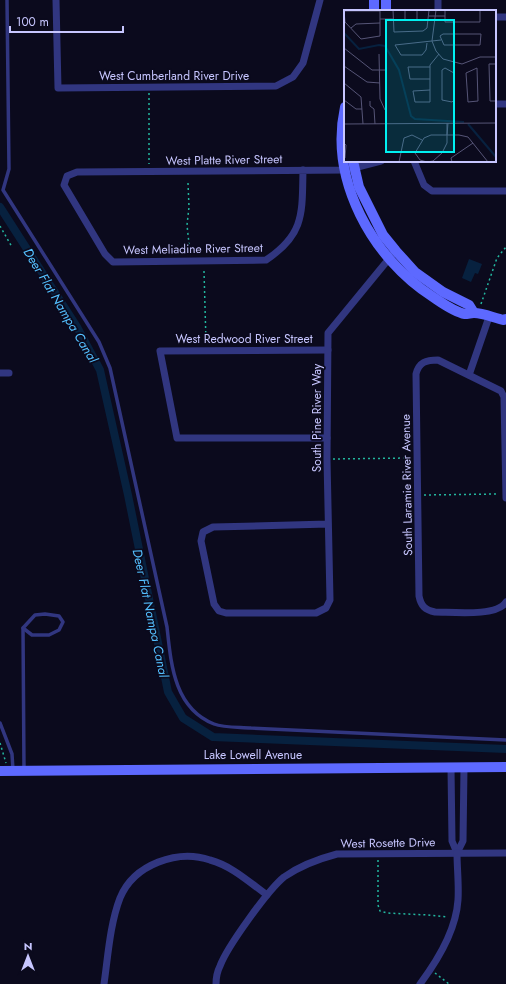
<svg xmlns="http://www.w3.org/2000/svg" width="506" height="984" viewBox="0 0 506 984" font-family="Jost,sans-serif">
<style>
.water{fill:#07213f}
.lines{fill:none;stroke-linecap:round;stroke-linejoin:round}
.canal{stroke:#07213f;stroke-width:8}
.path{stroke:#23b69f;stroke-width:1.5;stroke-dasharray:2 3;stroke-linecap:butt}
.lane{stroke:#313680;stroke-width:3.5}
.street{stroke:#313680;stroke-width:7}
.secondary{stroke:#5d69ff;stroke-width:10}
.labels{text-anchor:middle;stroke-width:3.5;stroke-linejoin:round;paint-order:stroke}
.street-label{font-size:12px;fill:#c7c6ff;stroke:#0b0a1d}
.water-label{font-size:13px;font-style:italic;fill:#54c0ff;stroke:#0b0a1d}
.inset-river{fill:none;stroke:#07213f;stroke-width:2}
.inset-road{fill:none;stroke:#565577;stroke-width:1}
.view{fill:#00f0f1;fill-opacity:0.15;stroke:#00f0f1;stroke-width:2}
.inset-edge{fill:none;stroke:#c7c6ff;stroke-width:2}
</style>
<rect width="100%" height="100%" fill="#0b0a1d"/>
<polygon class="water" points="469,259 482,264 478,274 475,273 471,282 462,278"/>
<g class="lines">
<polyline class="canal" points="0,207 77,327 100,370 128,495 168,692 183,718 213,737 506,749"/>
<g class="path">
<polyline points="149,93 149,164"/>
<polyline points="188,183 189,207 187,225 190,253"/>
<polyline points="0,226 12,247"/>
<polyline points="204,271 206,342"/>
<polyline points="481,304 497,258 506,247"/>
<polyline points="333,459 409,458"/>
<polyline points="424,495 498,494"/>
<polyline points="0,743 6,763"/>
<polyline points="378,860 378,905 380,911 387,913 428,915 448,917"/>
<polyline points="435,973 449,984"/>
</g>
<g class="lane">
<path d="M7,0l2,169 -6,21 96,152 11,26 57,259c4,37 7,81 47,97 10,4 26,3 37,4l255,12"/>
<polygon points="45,614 59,616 63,622 59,630 49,635 32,635 23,628 35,615"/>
<polyline points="23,628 24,769"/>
<polyline points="0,723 12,754 13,770"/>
</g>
<g class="street">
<polyline points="56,0 58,88 276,86 293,77 303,63 320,0"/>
<polyline points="438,11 438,0"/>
<polyline points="495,17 506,17"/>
<polyline points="495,104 506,104"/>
<polyline points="414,161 424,185 432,191 506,191"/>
<path d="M303,170c-1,43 2,64 -37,90l-153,2 -8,-8 -41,-69 3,-9 10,-4 269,-2 35,-9"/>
<polyline points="0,373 9,373"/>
<polyline points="469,375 489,317"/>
<polyline points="327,438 177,438 160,351 328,350"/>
<path d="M506,498l-2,-101 -3,-6 -63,-31c-12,0 -19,2 -22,14l3,222c2,10 6,14 16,16 17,0 62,5 71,-10"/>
<polyline points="328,524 213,527 203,532 201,541 214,604 219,611 226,613 316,613 326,608 330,600 327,459 328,333 392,255"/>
<polyline points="451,768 452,841 457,853 463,841 464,768"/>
<path d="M104,984c4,-28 6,-60 16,-86 14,-34 58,-49 90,-38 22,6 39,22 57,35"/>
<path d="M216,984c0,-6 1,-12 4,-18 7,-19 48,-76 64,-89 17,-12 34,-18 53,-23l169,-1"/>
<path d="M420,984c18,-24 36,-53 38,-84 1,-16 -1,-32 -1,-47"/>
</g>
<g class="secondary">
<polyline points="374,11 374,0"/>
<polyline points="386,11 386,0"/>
<path d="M345,107c-16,73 27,151 88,190 9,6 21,15 32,17 3,0 6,-1 9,-1 10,0 20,5 30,7l2,-1"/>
<polyline points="353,161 359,187 383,235 396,251 415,272 443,292 469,305 474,313"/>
<polyline points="0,771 506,767"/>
</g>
</g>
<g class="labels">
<g class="street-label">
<text x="174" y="80">West Cumberland River Drive</text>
<text transform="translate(224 160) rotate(-1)" y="4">West Platte River Street</text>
<text transform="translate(193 249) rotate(-1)" y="4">West Meliadine River Street</text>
<text x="244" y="343">West Redwood River Street</text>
<text transform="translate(317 418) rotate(-90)" y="4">South Pine River Way</text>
<text transform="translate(407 485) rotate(-91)" y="4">South Laramie River Avenue</text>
<text x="253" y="759">Lake Lowell Avenue</text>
<text transform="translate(388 843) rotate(-1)" y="4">West Rosette Drive</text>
</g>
<g class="water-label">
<text transform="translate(61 305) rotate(59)" y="5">Deer Flat Nampa Canal</text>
<text transform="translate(151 613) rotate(78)" y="5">Deer Flat Nampa Canal</text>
</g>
</g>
<g transform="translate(344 10)">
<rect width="152" height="152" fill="#0b0a1d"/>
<path class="inset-river" d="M0,23l15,16 20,-4 6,1 14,24 12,46 4,3 49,3M124,114l28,33"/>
<path class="inset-road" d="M49,0h12v10h12v-10h12l-2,18 -4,3 -29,1zM92,0l-4,31 4,10 7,8 19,5 18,-7h16M115,0h-14v12h35v-12M0,1h36v25l-19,3 -16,-17zM85,6h16M36,9h13M7,18l5,-4 24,-1M99,24h38l-1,11h-36l-4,-9zM83,33l-1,7 -4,5h-21l-6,-10 46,-5M0,38l28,22h15M35,44l1,45 5,11M152,54h-7l1,37h6M0,56l23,16 13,1M101,58l9,5v27l-2,2 -10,-2v-30zM133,58l1,33 -10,1 -2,-29zM86,69h-20l-2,-12h22M0,73l17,14 2,27M86,80l-17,1 2,11h15v-37l9,-11M0,90l12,9h6M26,91v5l4,3 1,15M103,113v12l1,-12M0,114l152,-1M0,133l2,2 -1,13M55,152l5,-24 8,-3 10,5M83,152l-7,-2 -5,-7 9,-15 7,-3h28l9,2 20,25M83,152l6,-1 9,-8 5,-10v-8M108,152l-1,-4 22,-15"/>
<path class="view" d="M42,10h68v132h-68z"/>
<rect width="152" height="152" class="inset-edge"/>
</g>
<g transform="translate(28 956)" stroke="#0b0a1d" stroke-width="3" paint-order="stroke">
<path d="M0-3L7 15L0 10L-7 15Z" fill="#c7c6ff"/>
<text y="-6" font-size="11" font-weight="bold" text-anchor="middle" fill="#c7c6ff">N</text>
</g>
<path d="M10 26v6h113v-6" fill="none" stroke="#c7c6ff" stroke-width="2"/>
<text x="16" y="26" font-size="12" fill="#c7c6ff" stroke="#0b0a1d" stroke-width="3" paint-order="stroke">100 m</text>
</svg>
